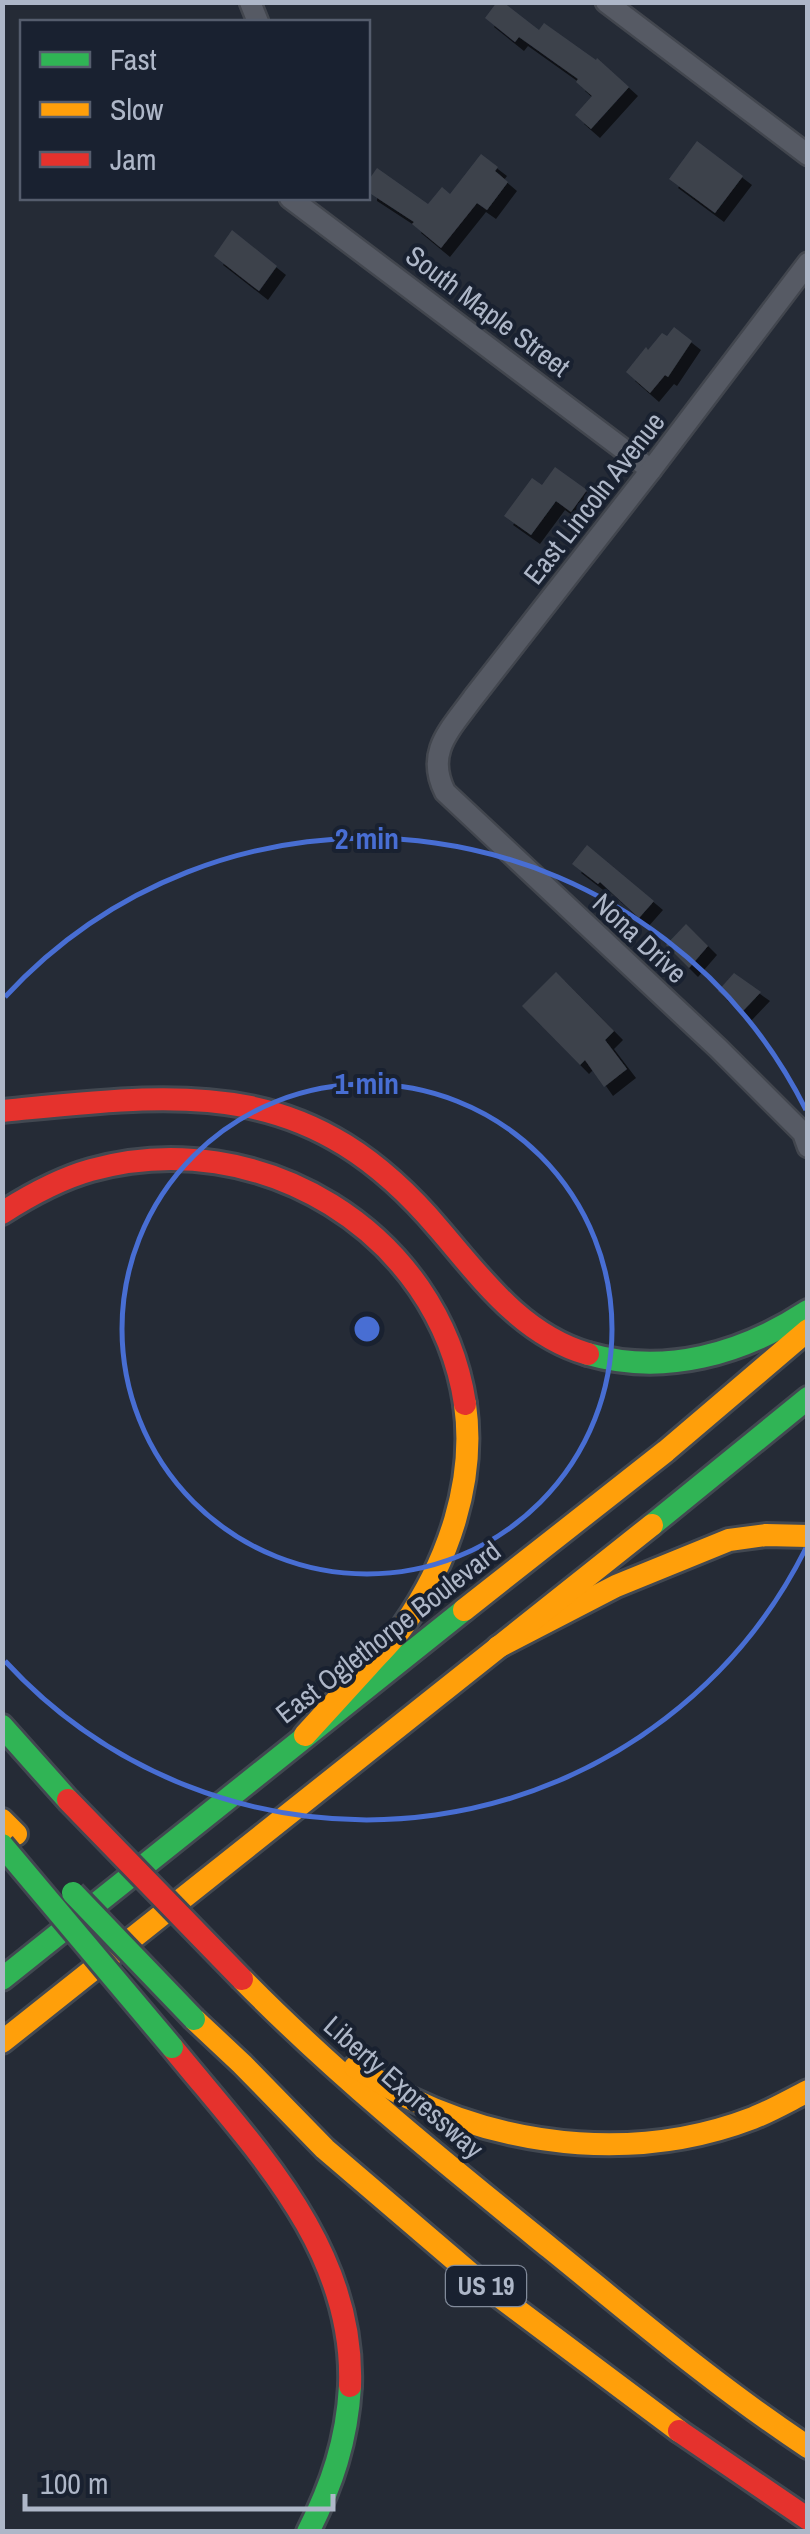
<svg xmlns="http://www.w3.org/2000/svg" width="810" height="2534" viewBox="0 0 810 2534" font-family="'Archivo Narrow',sans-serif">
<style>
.building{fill:#3d424c;filter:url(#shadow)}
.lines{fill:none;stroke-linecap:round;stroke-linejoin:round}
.street-casing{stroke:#42464e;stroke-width:25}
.fast-casing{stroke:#424851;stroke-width:28}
.slow-casing{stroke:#424851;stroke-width:28}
.jam-casing{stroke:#424851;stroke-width:28}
.street{stroke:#565a64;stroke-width:20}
.fast{stroke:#30b455;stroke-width:22}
.slow{stroke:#ff9f0a;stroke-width:22}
.jam{stroke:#e5322d;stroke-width:22}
.fast-bridge-casing{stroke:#424751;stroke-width:28;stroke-linecap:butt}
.jam-bridge-casing{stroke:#424751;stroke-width:28;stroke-linecap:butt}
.fast-bridge{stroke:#30b455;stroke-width:22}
.jam-bridge{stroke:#e5322d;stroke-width:22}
.ring{fill:none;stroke:#486ed3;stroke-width:5}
.labels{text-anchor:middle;stroke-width:8;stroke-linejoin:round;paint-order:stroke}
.shield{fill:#192130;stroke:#818a9a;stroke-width:2.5}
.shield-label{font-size:25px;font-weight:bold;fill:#aeb7c8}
.street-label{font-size:28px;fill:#aeb7c8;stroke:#192130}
.centre{fill:#486ed3;stroke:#192130;stroke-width:5}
.ring-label{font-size:30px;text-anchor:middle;font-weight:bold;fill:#486ed3;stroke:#192130;stroke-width:8;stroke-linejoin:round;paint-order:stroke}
</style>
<defs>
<filter id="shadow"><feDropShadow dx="9" dy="9" stdDeviation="0" flood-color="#0009"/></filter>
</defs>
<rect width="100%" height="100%" fill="#252b36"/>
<g class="building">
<polygon points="497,2 503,2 539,30 544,23 596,60 597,58 629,87 591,129 575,115 592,96 576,82 578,79 519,37 515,42 485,18"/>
<polygon points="697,141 743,176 715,213 669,179"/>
<polygon points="481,154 498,167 495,171 508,182 487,210 477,203 441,248 412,224 414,222 368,192 368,181 377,168 428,204 442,187 450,194"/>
<polygon points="232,230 277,266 259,291 214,256"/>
<polygon points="674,327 692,341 668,377 665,375 650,393 626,372 646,347 648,350 662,333 667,336"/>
<polygon points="555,467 587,490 571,512 556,501 531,535 504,516 532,478 542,485"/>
<polygon points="587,845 654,901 639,918 600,882 598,884 572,864"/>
<polygon points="686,924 708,946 689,968 666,945"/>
<polygon points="556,972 614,1031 605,1040 627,1069 604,1087 585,1060 580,1065 522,1006"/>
<polygon points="734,973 761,992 742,1012 718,991"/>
</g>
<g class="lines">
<g class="street-casing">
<g id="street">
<polyline points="250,2 258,22"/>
<polyline points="606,2 808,155"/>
<polyline points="290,198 651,470"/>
<path d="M808,263l-157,207 -178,228c-23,32 -48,54 -28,94l273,256 85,85 5,14"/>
</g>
</g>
<g class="fast-casing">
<g id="fast">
<path d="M588,1354c77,22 154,0 220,-43"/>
<polyline points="652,1525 808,1398"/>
<polyline points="2,1726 68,1800"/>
<polyline points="2,1979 464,1610"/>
<path d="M308,2532c24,-47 39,-92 42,-146"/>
</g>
</g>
<g class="slow-casing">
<g id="slow">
<polyline points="464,1610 666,1451 808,1330"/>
<polyline points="498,1647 616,1586 729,1540 766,1535 808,1536"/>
<path d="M305,1735c21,-23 42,-46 63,-69 12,-14 26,-26 36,-41 44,-63 72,-144 61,-221"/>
<polyline points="2,1820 16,1834"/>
<path d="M242,1979c96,98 202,183 308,269 85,69 167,139 258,199"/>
<polyline points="194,2019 242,2064 325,2149 484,2285 679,2431"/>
<polyline points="2,2042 652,1525"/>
<path d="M355,2067c18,10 35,22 54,31 106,51 232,63 344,20 18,-7 37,-18 55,-27"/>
</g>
</g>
<g class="jam-casing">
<g id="jam">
<path d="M2,1111c183,-18 306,-37 437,118 43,50 83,106 149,125"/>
<path d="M2,1213c28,-18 57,-34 89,-43 167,-47 348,61 374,234"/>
<path d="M172,2047c81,100 183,200 178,339"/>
<polyline points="679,2431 808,2519"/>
</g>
</g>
<use href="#street" class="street"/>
<use href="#fast" class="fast"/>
<use href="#slow" class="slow"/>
<use href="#jam" class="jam"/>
<g class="fast-bridge-casing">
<g id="fast-bridge">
<polyline points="2,1845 172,2047"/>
<polyline points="73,1893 194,2019"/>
</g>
</g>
<g class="jam-bridge-casing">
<polyline id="jam-bridge" points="68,1800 242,1979"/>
</g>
<use href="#fast-bridge" class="fast-bridge"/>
<use href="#jam-bridge" class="jam-bridge"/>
</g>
<g class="ring">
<circle cx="367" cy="1329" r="245"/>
<path d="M806 1548A491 491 0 0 1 5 1661M5 997A491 491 0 0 1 806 1110"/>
</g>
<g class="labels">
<rect class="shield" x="446" y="2266" width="80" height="40" rx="8"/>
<g class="shield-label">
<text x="486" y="2295">US 19</text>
</g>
<g class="street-label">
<text transform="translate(488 311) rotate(37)" y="10">South Maple Street</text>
<text transform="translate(594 498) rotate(-52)" y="10">East Lincoln Avenue</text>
<text transform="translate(640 938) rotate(43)" y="10">Nona Drive</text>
<text transform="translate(388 1632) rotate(-38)" y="10">East Oglethorpe Boulevard</text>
<text transform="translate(404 2087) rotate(41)" y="10">Liberty Expressway</text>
</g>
</g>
<circle cx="367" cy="1329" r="15" class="centre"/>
<g class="ring-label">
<text x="367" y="849">2 min</text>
<text x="367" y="1094">1 min</text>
</g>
<rect width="810" height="2534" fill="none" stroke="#aeb7c8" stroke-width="10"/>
<rect x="20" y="20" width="350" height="180" fill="#192130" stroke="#555d6d" stroke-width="2.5"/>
<rect x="40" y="52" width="50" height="15" fill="#30b455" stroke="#555d6d" stroke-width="2.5"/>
<text x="110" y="70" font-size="30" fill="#aeb7c8">Fast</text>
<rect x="40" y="102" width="50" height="15" fill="#ff9f0a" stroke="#555d6d" stroke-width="2.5"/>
<text x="110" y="120" font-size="30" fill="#aeb7c8">Slow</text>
<rect x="40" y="152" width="50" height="15" fill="#e5322d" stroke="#555d6d" stroke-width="2.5"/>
<text x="110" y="170" font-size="30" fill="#aeb7c8">Jam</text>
<path d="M25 2494v15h308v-15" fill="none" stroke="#aeb7c8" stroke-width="5"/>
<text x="40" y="2494" font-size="30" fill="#aeb7c8" stroke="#192130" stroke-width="8" paint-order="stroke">100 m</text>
</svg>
